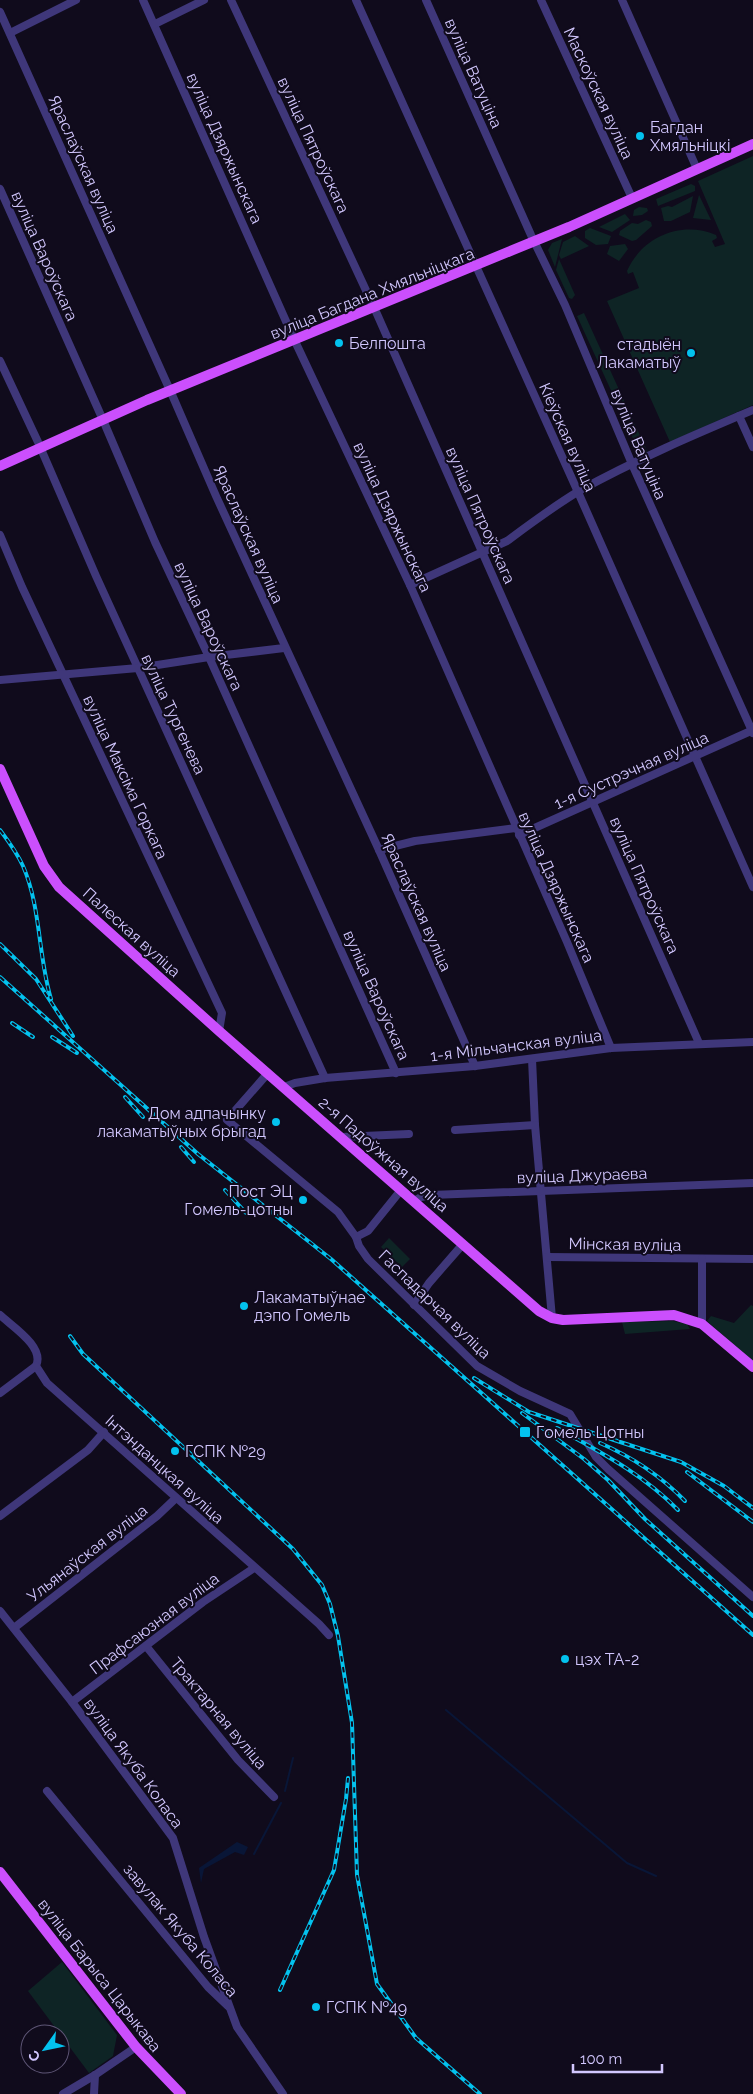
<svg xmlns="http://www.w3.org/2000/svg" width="753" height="2094" viewBox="0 0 753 2094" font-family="Raleway,sans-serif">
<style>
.green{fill:#0e2425}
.water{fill:#091637}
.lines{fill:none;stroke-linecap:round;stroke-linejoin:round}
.stream{stroke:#091637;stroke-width:2}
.minor{stroke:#3f377a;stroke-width:8}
.major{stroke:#cb4ffd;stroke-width:10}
.rail-casing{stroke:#03c2ee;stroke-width:4}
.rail{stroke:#100b1c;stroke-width:2;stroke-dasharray:5.5;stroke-linecap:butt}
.poi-dot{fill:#03c2ee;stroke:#100b1c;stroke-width:2}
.labels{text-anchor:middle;stroke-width:4;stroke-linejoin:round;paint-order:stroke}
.street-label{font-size:16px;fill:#d2c7fe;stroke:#100b1c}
.poi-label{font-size:16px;fill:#d2c7fe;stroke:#100b1c;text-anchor:start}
</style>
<rect width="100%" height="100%" fill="#100b1c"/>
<g class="green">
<path d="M753,156v249l-83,37 -63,-141 32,-13 -6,-16 -5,2 -1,-3c15,-34 54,-51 89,-36l1,3 -5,3 3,6 10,-3 -27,-63z"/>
<polygon points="691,184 695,186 695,191 658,206 656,199"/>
<polygon points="699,195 711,220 693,218"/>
<polygon points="693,196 690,212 671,221 664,221 661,208 668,206 672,207"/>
<polygon points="639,207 647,208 648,211 642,215 633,216 634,210"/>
<polygon points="625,214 630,220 612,232 599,227"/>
<polygon points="646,220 651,222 652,226 636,240 632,241 619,235 620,231 632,223 638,224"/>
<polygon points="590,228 611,236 608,244 596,245 585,238 585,231"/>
<polygon points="575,236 589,246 561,259 559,255 563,242"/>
<polygon points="562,239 555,267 548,250 552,243"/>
<polygon points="625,244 628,249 619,261 607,254 610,246"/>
<polygon points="559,259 575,295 572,299 569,298 556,270"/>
<polygon points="584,313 648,453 641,456 577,316"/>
<polygon points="389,1238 410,1259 402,1267 381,1247"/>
<polygon points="751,1305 753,1306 753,1361 707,1321 711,1316 734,1323"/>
<polygon points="673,1321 687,1324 690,1329 625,1334 622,1322"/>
<polygon points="62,1962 117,2035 113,2056 89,2073 28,1991"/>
</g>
<polygon class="water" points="237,1842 248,1847 244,1855 235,1852 204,1869 201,1883 199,1868"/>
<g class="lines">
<g class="stream">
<polyline points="446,1710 627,1863 656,1876"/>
<polyline points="285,1791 293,1758"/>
<polyline points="254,1854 281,1803"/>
</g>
<g class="minor">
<polyline points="143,0 293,337 410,585 567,942 611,1048"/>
<polyline points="231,0 377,314 699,1043"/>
<polyline points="356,0 578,492 753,887"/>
<polyline points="426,0 531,235 565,305 632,464 753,733"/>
<polyline points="541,0 632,198"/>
<polyline points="622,0 697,169"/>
<polyline points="0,12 173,397 216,496 379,850 475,1066"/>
<polyline points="155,24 204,0"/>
<polyline points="10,33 76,0"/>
<polyline points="0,189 103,420 155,542 209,657 396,1073"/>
<polyline points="0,361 38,442 96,576 325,1078"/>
<polyline points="739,416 753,447"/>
<polyline points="0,535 22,587 222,1013 219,1031"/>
<path d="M410,585l97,-44c23,-17 47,-35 72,-50 56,-31 115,-56 174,-81"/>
<polyline points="0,680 138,668 209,657 284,648"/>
<polyline points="519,835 753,730"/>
<polyline points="379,850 415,841 516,828"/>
<polyline points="532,1059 535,1125 552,1318"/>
<polyline points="268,1073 227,1120 338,1212 356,1237 359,1246 368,1259 477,1366 520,1391 570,1414 596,1457 608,1469 753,1597"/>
<polyline points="284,1087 295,1083 325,1078 475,1066 611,1048 753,1042"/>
<polyline points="455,1130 535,1125"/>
<polyline points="341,1137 409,1134"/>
<polyline points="414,1201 421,1197 431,1195 753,1183"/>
<polyline points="356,1237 368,1231 401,1190"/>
<polyline points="547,1257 753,1259"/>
<polyline points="414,1305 429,1283 463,1244"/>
<path d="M0,1315c13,12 45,32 36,51l11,17 272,241 10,11"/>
<polyline points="702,1324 702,1259"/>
<polyline points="0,1393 36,1366"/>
<polyline points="0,1516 88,1450 104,1432"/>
<polyline points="0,1611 72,1702 173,1838 204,1937 237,2027 283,2094"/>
<polyline points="14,1628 157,1516 176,1498"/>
<polyline points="146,1646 238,1760 274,1797"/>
<polyline points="72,1702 203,1602 254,1568"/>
<polyline points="47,1791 208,1987 228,2006"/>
<polyline points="63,2094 95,2075 136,2047"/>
<polyline points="94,2094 95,2075"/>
</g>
<g class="major">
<polyline points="0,466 147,400 569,227 753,144"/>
<polyline points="0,769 44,866 59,887 219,1031 539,1311 552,1318 563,1320 674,1315 702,1324 753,1367"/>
<polyline points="0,1872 136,2047 181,2094"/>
</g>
<g class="rail-casing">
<g id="rail">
<path d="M0,830c9,12 17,23 23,36 18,41 15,90 28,133"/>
<polyline points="0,944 36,979 73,1036"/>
<polyline points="0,977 198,1154 331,1259 753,1635"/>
<polyline points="12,1023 33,1037"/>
<polyline points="52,1037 77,1053"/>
<polyline points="125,1097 143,1117"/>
<polyline points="181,1147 194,1162"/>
<polyline points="225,1190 246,1213"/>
<polyline points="70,1336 83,1354 293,1549 322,1585 330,1604 338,1636 352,1723 357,1875 377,1984 416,2038 480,2094"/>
<polyline points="474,1378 529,1412 681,1462 724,1486 753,1508"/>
<polyline points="522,1413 584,1459 608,1480 645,1519 753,1616"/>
<path d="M557,1428c43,24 86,46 121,82"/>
<path d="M600,1443c32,14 61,33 85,58"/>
<polyline points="687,1472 753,1522"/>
<polyline points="280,1990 334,1870 346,1799 348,1778"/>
</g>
</g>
<use href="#rail" class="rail"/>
</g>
<g class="poi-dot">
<circle cx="640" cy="136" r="5"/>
<circle cx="339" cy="343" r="5"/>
<circle cx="691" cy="353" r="5"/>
<circle cx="276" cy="1122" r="5"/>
<circle cx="303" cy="1200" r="5"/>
<circle cx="244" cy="1306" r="5"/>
<rect x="519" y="1426" width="12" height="12" rx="2.5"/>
<circle cx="175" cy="1451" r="5"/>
<circle cx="565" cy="1659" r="5"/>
<circle cx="316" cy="2007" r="5"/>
</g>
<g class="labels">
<g class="street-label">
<text transform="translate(474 73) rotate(66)" y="6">вуліца Ватуціна</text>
<text transform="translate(599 93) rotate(65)" y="6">Маскоўская вуліца</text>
<text transform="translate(314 145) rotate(65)" y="6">вуліца Пятроўскага</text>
<text transform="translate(225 148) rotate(66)" y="6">вуліца Дзяржынскага</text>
<text transform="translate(84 164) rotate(66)" y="6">Яраслаўская вуліца</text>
<text transform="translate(45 256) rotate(66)" y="6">вуліца Вароўскага</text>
<text transform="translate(372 293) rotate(-22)" y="6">вуліца Багдана Хмяльніцкага</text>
<text transform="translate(568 437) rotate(66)" y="6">Кіеўская вуліца</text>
<text transform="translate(639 444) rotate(67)" y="6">вуліца Ватуціна</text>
<text transform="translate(481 515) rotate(66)" y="6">вуліца Пятроўскага</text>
<text transform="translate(393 517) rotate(65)" y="6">вуліца Дзяржынскага</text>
<text transform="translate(249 534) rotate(66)" y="6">Яраслаўская вуліца</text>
<text transform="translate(209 626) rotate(65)" y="6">вуліца Вароўскага</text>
<text transform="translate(174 714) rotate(65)" y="6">вуліца Тургенева</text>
<text transform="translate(631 770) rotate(-24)" y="6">1-я Сустрэчная вуліца</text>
<text transform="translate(126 777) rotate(65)" y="6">вуліца Максіма Горкага</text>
<text transform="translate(645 885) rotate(66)" y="6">вуліца Пятроўскага</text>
<text transform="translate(557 887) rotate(66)" y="6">вуліца Дзяржынскага</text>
<text transform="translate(417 902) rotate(66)" y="6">Яраслаўская вуліца</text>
<text transform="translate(132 932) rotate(42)" y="6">Палеская вуліца</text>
<text transform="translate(377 995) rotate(66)" y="6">вуліца Вароўскага</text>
<text transform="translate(516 1045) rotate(-7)" y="6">1-я Мільчанская вуліца</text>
<text transform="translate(384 1154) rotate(41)" y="6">2-я Падоўжная вуліца</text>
<text transform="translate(582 1175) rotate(-2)" y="6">вуліца Джураева</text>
<text transform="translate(625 1244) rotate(1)" y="6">Мінская вуліца</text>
<text transform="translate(435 1304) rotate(44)" y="6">Гаспадарчая вуліца</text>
<text transform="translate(165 1469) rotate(42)" y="6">Інтэнданцкая вуліца</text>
<text transform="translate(87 1553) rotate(-38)" y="6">Ульянаўская вуліца</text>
<text transform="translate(154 1623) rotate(-37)" y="6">Прафсаюзная вуліца</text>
<text transform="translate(219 1713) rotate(50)" y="6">Трактарная вуліца</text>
<text transform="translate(134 1763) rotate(54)" y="6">вуліца Якуба Коласа</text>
<text transform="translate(181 1930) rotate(50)" y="6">завулак Якуба Коласа</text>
<text transform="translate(100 1975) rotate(52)" y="6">вуліца Барыса Царыкава</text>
</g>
<g class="poi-label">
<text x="650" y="133">Багдан<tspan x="650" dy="18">Хмяльніцкі</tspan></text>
<text x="349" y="349">Белпошта</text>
<text x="681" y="350" text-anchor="end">стадыён<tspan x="681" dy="18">Лакаматыў</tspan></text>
<text x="266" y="1119" text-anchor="end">Дом адпачынку<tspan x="266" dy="18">лакаматыўных брыгад</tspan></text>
<text x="293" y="1197" text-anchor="end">Пост ЭЦ<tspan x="293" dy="18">Гомель-цотны</tspan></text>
<text x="254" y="1303">Лакаматыўнае<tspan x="254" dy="18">дэпо Гомель</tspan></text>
<text x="536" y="1438">Гомель Цотны</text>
<text x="185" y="1457">ГСПК №29</text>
<text x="575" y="1665">цэх ТА-2</text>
<text x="326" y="2013">ГСПК №49</text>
</g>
</g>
<g transform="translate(45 2049) rotate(237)"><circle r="24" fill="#100b1c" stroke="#5e5676"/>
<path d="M0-4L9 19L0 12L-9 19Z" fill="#03c2ee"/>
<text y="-8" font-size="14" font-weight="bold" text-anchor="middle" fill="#d2c7fe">С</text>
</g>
<path d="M573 2064v8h89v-8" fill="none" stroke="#d2c7fe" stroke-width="2.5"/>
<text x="580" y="2064" font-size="15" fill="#d2c7fe" stroke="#100b1c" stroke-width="4" paint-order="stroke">100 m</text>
</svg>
